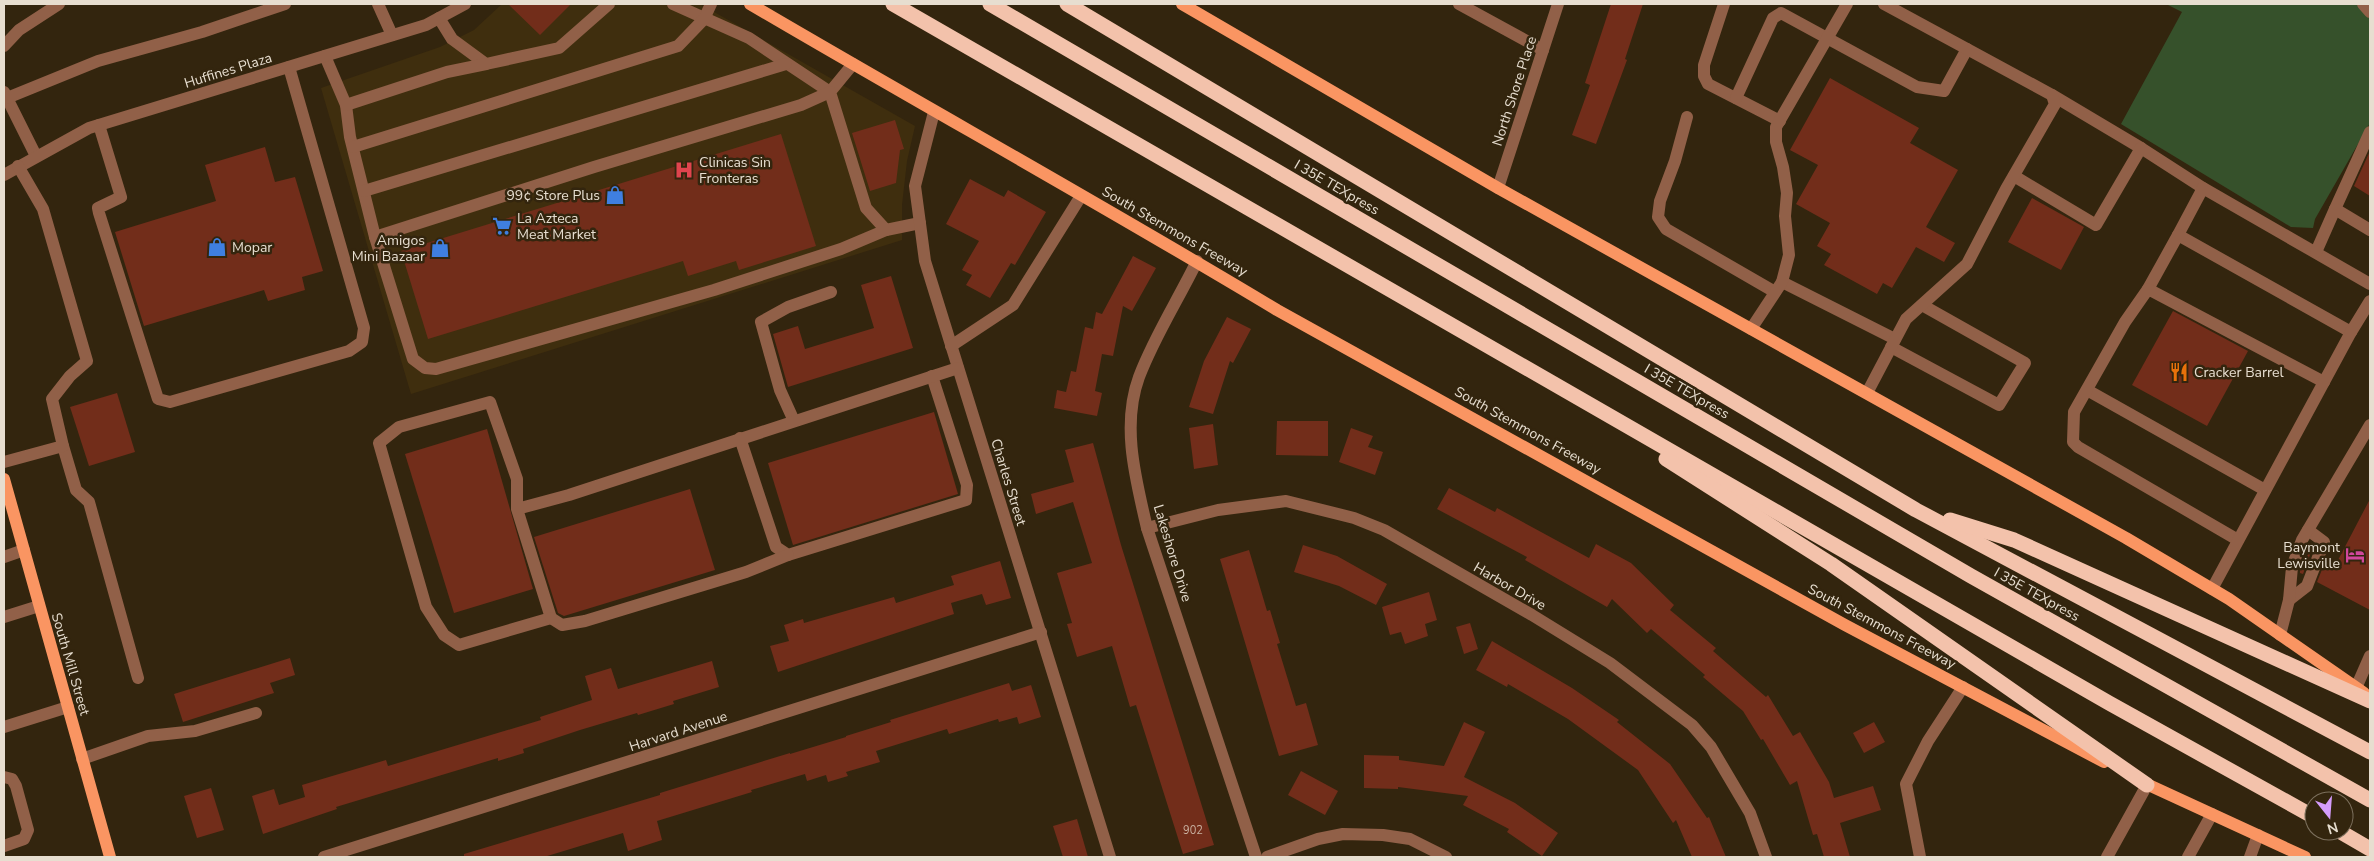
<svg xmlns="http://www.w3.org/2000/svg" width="2374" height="861" viewBox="0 0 2374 861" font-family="'Nunito Sans',sans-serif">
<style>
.built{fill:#3f2e0e}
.green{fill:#36512b}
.building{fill:#722d1a}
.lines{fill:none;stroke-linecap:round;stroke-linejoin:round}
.minor{stroke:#916048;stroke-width:12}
.major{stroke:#fa9562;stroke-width:12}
.highway{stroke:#f3c2ab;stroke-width:15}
.labels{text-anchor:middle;stroke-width:5;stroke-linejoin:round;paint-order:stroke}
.number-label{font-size:11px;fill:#cab2a2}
.street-label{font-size:14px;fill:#e7ded0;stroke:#33250e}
.poi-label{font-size:14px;fill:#e7ded0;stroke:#33250e;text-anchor:start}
</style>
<rect width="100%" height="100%" fill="#33250e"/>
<polygon class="built" points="502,4 700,4 915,126 907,161 902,205 902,240 411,394 321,88 440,47 474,30"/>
<polygon class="green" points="2166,4 2364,4 2370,11 2370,123 2315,219 2313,228 2291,227 2121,124 2182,12"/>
<g class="building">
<polygon points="508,4 571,4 540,35"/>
<polygon points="1611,4 1643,4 1625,59 1627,60 1596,144 1572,135 1590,85 1585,83"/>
<polygon points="1830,78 1919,128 1910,143 1958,170 1926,227 1955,243 1944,262 1916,247 1892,288 1883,283 1877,294 1824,265 1831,254 1817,246 1830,223 1796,204 1818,165 1790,150"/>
<polygon points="895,120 904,149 900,150 896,183 870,191 852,133"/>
<polygon points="781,134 816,246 739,270 736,261 688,276 683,261 428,339 401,251"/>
<polygon points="265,147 275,182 295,177 323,271 302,277 305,290 268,301 264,290 144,326 115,232 216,201 205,165"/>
<polygon points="2370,151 2370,196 2354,186"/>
<polygon points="970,179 1004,197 1008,190 1046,212 1015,265 1011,263 990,298 966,285 972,275 962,270 979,241 946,224"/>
<polygon points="2032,198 2084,227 2061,270 2008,242"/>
<polygon points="1133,256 1156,268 1132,311 1123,306 1113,356 1102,354 1095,391 1102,393 1097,416 1054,408 1057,390 1066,392 1071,371 1076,372 1085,327 1093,329 1096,312 1102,314"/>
<polygon points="891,276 913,348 788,387 773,334 798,326 805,349 874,328 861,285"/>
<polygon points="2173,311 2248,351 2207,426 2132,385"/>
<polygon points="1227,317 1251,329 1233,363 1230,361 1213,414 1189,407 1204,361"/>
<polygon points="117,393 135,452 89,466 70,407"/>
<polygon points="934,412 958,494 793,545 768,463"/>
<polygon points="1277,421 1328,421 1328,456 1276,455"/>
<polygon points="1213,424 1218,465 1194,469 1189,428"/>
<polygon points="1351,428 1373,436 1368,447 1383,452 1375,475 1339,462"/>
<polygon points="487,429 533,589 454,613 405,454"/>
<polygon points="1093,443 1121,545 1214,845 1183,854 1136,705 1130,707 1112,646 1077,657 1067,624 1072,623 1057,573 1092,563 1073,502 1036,514 1031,494 1074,482 1065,450"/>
<polygon points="1449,488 1495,512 1497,508 1589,558 1596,544 1631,563 1674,605 1670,610 1716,648 1713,651 1766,697 1768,695 1793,736 1800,732 1829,782 1834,798 1873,786 1881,810 1840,823 1850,857 1824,857 1817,834 1813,835 1797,781 1790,785 1763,739 1761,740 1743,711 1703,677 1705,675 1651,629 1647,633 1612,599 1607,607 1525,560 1527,557 1437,509"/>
<polygon points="690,489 715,570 564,616 558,613 534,537"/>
<polygon points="2370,499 2370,610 2317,582 2327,557 2337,562"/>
<polygon points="1303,545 1337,556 1387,584 1376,605 1339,586 1294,572"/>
<polygon points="2311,549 2312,549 2303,574 2300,573 2300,569"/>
<polygon points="1249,550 1267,611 1270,610 1280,643 1277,644 1296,706 1306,703 1318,745 1279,756 1220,559"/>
<polygon points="1000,561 1011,598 986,605 982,594 951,603 954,614 778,672 770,646 789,641 784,625 803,619 804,623 894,597 896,603 954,585 951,576"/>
<polygon points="1429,592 1437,620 1425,624 1428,636 1405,644 1401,632 1390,635 1382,607"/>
<polygon points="1470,623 1478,649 1464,654 1456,627"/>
<polygon points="1492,641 1572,688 1619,720 1617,722 1670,764 1707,818 1709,817 1726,857 1692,857 1676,820 1673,823 1638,770 1568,719 1508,684 1507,687 1476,670"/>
<polygon points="290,658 295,675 270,683 274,693 183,722 174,694"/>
<polygon points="712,661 719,687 673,701 674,704 638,715 637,713 580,730 523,749 524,753 498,761 498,758 336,807 337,809 263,834 252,796 274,789 279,805 305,797 302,785 386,760 388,766 541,720 540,717 592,700 585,676 611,668 618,689"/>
<polygon points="1009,683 1012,691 1031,685 1041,717 1019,724 1017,717 999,722 998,719 949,734 947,729 876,751 880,762 846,772 848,776 828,782 826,775 807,781 805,774 751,790 752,792 657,821 662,840 628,851 623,833 544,857 464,857 464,854 660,795 660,793 790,753 790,754 846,737 846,736 891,722 890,720"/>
<polygon points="1464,722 1485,732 1464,777 1515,803 1558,833 1542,856 1507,832 1509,829 1463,805 1468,796 1398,787 1398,789 1364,788 1364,755 1399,756 1399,760 1444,766"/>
<polygon points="1874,722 1885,742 1864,753 1853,733"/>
<polygon points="1301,771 1338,791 1325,815 1288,795"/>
<polygon points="211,788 224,830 197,838 184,796"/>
<polygon points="1077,819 1088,857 1063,857 1053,826"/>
</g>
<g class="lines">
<g class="minor">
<polyline points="378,4 392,35"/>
<polyline points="673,4 749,38 830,92"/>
<polyline points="1459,4 1543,50"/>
<polyline points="1724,4 1704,65 1704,76 1708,84 1780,121"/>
<polyline points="2363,4 2370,12"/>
<polyline points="439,18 452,39 486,64 559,48 609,4"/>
<polyline points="4,46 19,30 59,4"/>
<polyline points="325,56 346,105 350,137 375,237 413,359 425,368 436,369 714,290 841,249 886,230"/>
<polyline points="853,64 830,92 866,208 886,230 920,223"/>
<polyline points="4,92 36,156"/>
<polyline points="2052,95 2141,148"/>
<polyline points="7,98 98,61 202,32 285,4"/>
<polyline points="1736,98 1773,18 1781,13 1917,87 1944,91 1967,49"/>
<polyline points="346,105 447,72 486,64"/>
<polyline points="934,112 915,186 925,261 1110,857"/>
<polyline points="1687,117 1675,161 1660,201 1658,217 1666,229 1775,292"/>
<polyline points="99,125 121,197 98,208 99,213 158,399 170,402 349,351 362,342 364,328 289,67"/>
<polyline points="353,147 678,46 704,19 711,4"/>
<polyline points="4,175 89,128 426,25 465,4"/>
<polyline points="2014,176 2096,225 2141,148 2203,188"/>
<polyline points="1498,188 1558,4"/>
<polyline points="364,191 786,64"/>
<polyline points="2335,209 2370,132"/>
<polyline points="2178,235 2203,188 2370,284"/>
<polyline points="375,237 594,167 801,105 830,92"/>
<polyline points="2316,252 2335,209 2370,230"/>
<path d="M1197,261c-19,39 -43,76 -58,116 -18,49 -3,103 8,151l109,329"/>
<polyline points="1782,282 1895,339"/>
<polyline points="2148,289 2178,235 2351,332"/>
<polyline points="1751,329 1782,282 1789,255 1785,216 1787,193 1783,167 1776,142 1776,127 1847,4"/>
<polyline points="951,346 1013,305 1081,196"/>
<polyline points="1891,347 1999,405 2025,363 1922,305"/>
<polyline points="2087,390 2265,490"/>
<polyline points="1867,393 1906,319 1967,264 2006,189 2055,104 2052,95 1884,4"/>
<polyline points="794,421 780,390 761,322 788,307 831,292"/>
<polyline points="740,438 776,547 788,555 966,500 967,485 932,376"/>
<polyline points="63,446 76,490 89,502 138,678"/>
<polyline points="4,462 63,446 52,399 70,376 87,361 43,209 18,166"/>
<polyline points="517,509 517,479 490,402 399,427 379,443 426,607 444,635 459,645 551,618 517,509 569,495 958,368"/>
<polyline points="1147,528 1218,510 1286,501 1354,518 1384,530 1532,615 1610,663 1692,725 1711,747 1750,813 1766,857"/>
<polyline points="2238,540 2078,447 2073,442 2074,412 2125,322 2148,289 2324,382"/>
<polyline points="4,557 24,550"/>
<polyline points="2212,589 2351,332 2370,301"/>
<polyline points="2289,600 2307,586 2324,542 2308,530"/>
<polyline points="4,617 39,606"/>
<polyline points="551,618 562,625 585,621 746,572 788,555"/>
<polyline points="2280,635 2289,600 2292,567 2302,540 2370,425"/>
<polyline points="2356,688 2370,656"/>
<polyline points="4,727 68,707"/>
<polyline points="82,759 148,736 195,731 256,713"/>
<polyline points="4,777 12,779 16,786 28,830 24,839 4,846"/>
<polyline points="324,857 1041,632"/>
<polyline points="1267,857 1318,839 1343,834 1383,835 1410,839 1446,857"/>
<polyline points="1920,857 1906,784 1928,741 1963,687"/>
<polyline points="2107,857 2147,785"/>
<polyline points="2188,857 2212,814"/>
<polyline points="2250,857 2258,835"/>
</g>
<g class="major">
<path d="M750,4c175,103 353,201 527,306l568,315 259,137"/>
<polyline points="1182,4 1498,188 2126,538 2229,599 2364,693"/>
<polyline points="4,479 110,857"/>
<polyline points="2140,781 2305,857"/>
</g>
<g class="highway">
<polyline points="893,4 2109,703 2314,817"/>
<polyline points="990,4 1971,576 2370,800"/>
<polyline points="1067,4 1916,510 2370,752"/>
<polyline points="1666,459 1831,564 2147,785"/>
<polyline points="1950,520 2014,540 2370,701"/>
<polyline points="2339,831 2370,849"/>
</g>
</g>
<defs>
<g id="hospital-bare" transform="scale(1.5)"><path d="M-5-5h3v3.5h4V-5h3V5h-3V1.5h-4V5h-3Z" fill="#e0444e" stroke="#33250e" stroke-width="2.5" paint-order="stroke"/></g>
<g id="shop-bare" transform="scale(1.5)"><path d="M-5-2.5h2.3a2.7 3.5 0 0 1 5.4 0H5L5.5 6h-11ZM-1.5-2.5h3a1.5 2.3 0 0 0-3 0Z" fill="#3f7fe0" stroke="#33250e" stroke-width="2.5" paint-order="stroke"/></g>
<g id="supermarket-bare" transform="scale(1.5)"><path d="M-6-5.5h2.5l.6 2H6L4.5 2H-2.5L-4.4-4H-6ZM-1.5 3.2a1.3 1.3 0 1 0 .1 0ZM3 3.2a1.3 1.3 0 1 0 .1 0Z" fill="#3f7fe0" stroke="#33250e" stroke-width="2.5" paint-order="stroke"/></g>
<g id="restaurant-bare" transform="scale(1.5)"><path d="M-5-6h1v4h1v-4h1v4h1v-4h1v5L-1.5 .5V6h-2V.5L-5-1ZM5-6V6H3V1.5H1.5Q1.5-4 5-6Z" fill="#e8710a" stroke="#33250e" stroke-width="2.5" paint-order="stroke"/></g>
<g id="hotel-bare" transform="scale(1.5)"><path d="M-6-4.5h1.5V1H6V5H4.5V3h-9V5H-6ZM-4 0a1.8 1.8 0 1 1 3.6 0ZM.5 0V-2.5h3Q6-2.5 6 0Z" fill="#d1479c" stroke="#33250e" stroke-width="2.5" paint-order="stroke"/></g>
</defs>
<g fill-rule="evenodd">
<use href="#hospital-bare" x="684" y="170"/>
<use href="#shop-bare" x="615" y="195"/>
<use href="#supermarket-bare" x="502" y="226"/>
<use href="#shop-bare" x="217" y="247"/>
<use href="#shop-bare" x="440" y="248"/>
<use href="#restaurant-bare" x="2179" y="372"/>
<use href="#hotel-bare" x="2355" y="555"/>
</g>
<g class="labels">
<g class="number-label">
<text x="1193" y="834">902</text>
</g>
<g class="street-label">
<text transform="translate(228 70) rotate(-17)" y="5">Huffines Plaza</text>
<text transform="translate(1514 91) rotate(-72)" y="5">North Shore Place</text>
<text transform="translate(1337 187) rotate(30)" y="5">I 35E TEXpress</text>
<text transform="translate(1175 231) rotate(30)" y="5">South Stemmons Freeway</text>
<text transform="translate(1687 391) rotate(30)" y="5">I 35E TEXpress</text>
<text transform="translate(1528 430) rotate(29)" y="5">South Stemmons Freeway</text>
<text transform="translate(1009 482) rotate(73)" y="5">Charles Street</text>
<text transform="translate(1173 553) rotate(73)" y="5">Lakeshore Drive</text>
<text transform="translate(1510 586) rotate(30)" y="5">Harbor Drive</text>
<text transform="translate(2037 594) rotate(29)" y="5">I 35E TEXpress</text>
<text transform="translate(1882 626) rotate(28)" y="5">South Stemmons Freeway</text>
<text transform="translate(71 664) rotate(74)" y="5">South Mill Street</text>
<text transform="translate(678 731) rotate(-18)" y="5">Harvard Avenue</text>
</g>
<g class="poi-label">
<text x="699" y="167">Clinicas Sin<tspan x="699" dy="16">Fronteras</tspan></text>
<text x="600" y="200" text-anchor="end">99¢ Store Plus</text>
<text x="517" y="223">La Azteca<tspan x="517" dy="16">Meat Market</tspan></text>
<text x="425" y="245" text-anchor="end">Amigos<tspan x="425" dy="16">Mini Bazaar</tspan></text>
<text x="232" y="252">Mopar</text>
<text x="2194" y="377">Cracker Barrel</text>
<text x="2340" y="552" text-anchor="end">Baymont<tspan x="2340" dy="16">Lewisville</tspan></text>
</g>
</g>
<rect width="2374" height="861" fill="none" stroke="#e7ded0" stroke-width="10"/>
<g transform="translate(2329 816) rotate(163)"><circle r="24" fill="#33250e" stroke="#7b6f5c"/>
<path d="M0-4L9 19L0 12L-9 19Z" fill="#d49cfb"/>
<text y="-8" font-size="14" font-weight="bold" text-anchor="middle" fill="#e7ded0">N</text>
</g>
</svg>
